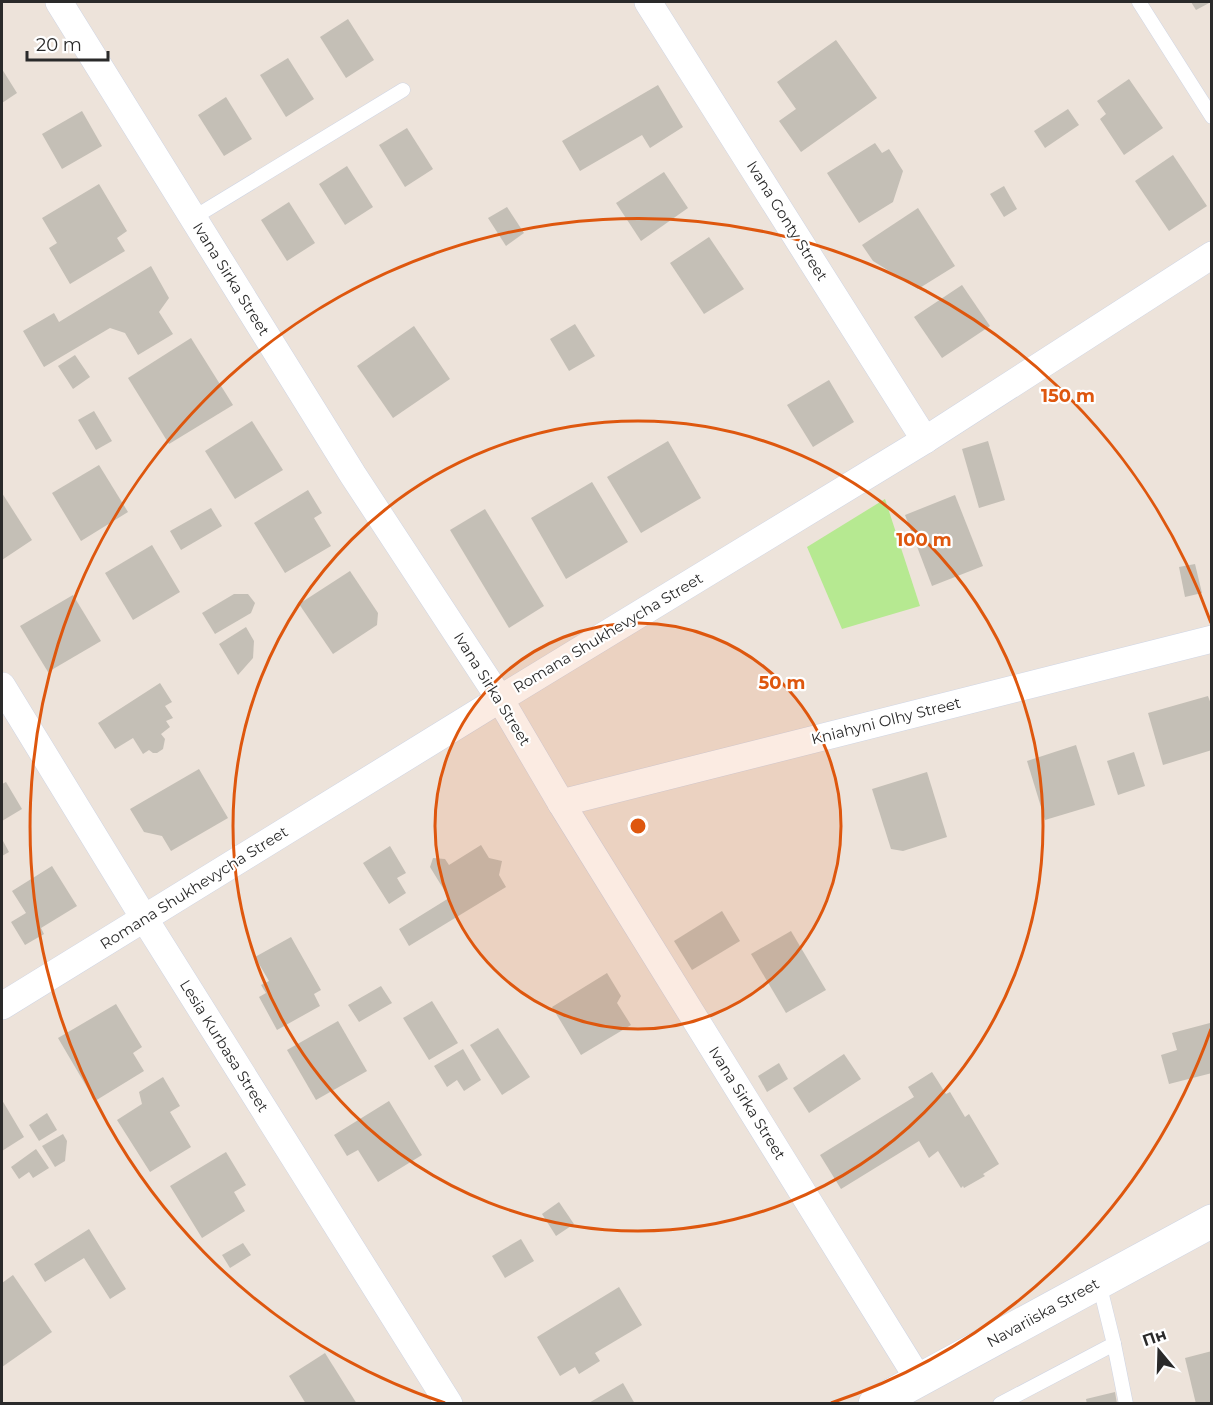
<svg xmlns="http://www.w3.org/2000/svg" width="1213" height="1405" viewBox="0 0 1213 1405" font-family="Montserrat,sans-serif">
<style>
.green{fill:#b6e991}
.building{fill:#c4bfb6}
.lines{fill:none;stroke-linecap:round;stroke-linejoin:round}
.lane-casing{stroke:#cfd5e4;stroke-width:15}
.street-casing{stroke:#cfd5e4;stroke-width:28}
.secondary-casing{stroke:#cfd5e4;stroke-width:34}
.lane{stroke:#fff;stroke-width:14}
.street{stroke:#fff;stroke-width:27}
.secondary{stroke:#fff;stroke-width:33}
.ring{fill:none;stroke:#de570e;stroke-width:3}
.labels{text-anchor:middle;stroke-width:4.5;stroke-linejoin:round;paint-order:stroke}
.street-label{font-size:15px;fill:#2a2a2a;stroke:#fff}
.centre{fill:#de570e;stroke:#fff;stroke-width:3}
.ring-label{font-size:18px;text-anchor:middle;font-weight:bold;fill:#de570e;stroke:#fff;stroke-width:4.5;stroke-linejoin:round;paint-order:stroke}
</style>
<rect width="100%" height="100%" fill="#ede3da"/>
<polygon class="green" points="885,499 920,606 842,629 807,547"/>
<g class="building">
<polygon points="1191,2 1211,2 1196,10"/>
<polygon points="348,19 374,60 346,78 320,37"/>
<polygon points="836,40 877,98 801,152 779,121 796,109 777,82"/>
<polygon points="288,58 314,99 286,117 260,75"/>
<polygon points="2,69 17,93 2,103"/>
<polygon points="1129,79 1163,128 1124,155 1100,119 1106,114 1097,101"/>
<polygon points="658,85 683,127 650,148 642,135 580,171 562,141"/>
<polygon points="226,97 252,139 224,156 198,115"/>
<polygon points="1068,109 1079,125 1045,148 1034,131"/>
<polygon points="82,111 102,146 62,169 42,134"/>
<polygon points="407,128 433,169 405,187 379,145"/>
<polygon points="875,143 882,153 889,149 903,171 893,202 859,223 827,173"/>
<polygon points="1173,155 1207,206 1169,231 1135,181"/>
<polygon points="347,166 373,207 345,225 319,184"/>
<polygon points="664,172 688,208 641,241 616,203"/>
<polygon points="99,184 127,231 117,238 125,251 70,284 49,248 57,243 42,218"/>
<polygon points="1004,186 1017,209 1004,217 990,194"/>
<polygon points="289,202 315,243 287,261 261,220"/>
<polygon points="507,207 524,233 506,246 488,218"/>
<polygon points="918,208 955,266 918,289 873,261 862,245"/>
<polygon points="709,237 744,289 704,314 670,263"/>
<polygon points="151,266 169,298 159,312 173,334 138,355 125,333 110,328 44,367 23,331 54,313 59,322"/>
<polygon points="962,285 990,326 942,358 914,317"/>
<polygon points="575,324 595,356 569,371 550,339"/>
<polygon points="414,326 450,379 393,418 357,366"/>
<polygon points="191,338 233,405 169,444 128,378"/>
<polygon points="75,355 90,377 73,389 58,366"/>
<polygon points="829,380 854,422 813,447 787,405"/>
<polygon points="94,411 112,441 96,450 78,420"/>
<polygon points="252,421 283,470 235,499 205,451"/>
<polygon points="668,441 701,498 641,533 607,477"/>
<polygon points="988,441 1005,500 979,508 962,449"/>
<polygon points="99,465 128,512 81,541 52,493"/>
<polygon points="592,482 628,542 566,579 531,518"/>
<polygon points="308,490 322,513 314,518 331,546 285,573 254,523"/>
<polygon points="2,493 32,540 2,560"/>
<polygon points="955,495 983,566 932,586 905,515"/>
<polygon points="211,508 222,526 181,550 170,531"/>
<polygon points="485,509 544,606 509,628 450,530"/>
<polygon points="152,545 180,592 133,620 105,573"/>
<polygon points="1195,564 1202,593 1185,597 1179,567"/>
<polygon points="350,571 378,613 377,625 333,654 299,604"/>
<polygon points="234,594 248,594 255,603 251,613 215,634 202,613"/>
<polygon points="73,595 101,641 48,672 20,626"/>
<polygon points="246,627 254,641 253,658 238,675 219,644"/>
<polygon points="160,683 172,702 165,706 173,718 166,721 170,727 161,734 165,739 163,749 157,753 153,753 149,750 143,754 133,738 115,749 98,723"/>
<polygon points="1208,696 1212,707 1212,750 1163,765 1148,713"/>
<polygon points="1076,745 1095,805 1045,820 1027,761"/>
<polygon points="1134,752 1145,786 1118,795 1107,761"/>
<polygon points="199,769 228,818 171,851 162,836 144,832 130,809"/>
<polygon points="927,772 947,837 903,851 891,849 872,789"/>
<polygon points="6,782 22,809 2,821 2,784"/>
<polygon points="2,839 9,852 2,856"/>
<polygon points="481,845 489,858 502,861 499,875 506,887 409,946 399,929 449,898 430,867 433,858 445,859 449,865"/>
<polygon points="390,846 406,873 397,878 406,893 389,904 363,863"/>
<polygon points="52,866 77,906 41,928 44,934 25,945 11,922 26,913 12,891"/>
<polygon points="722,911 740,941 692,970 674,941"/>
<polygon points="791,931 826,990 786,1013 751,954"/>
<polygon points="291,937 321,990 314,994 320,1006 277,1030 259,997 266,993 261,985 269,981 255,957"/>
<polygon points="607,973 621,996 617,1003 631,1025 581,1055 552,1007"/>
<polygon points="381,986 392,1003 359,1022 348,1005"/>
<polygon points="432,1001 458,1043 429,1060 403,1018"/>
<polygon points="116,1004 142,1047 133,1053 144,1071 95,1101 58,1038"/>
<polygon points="338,1021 367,1071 316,1100 287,1050"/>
<polygon points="1210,1023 1212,1027 1212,1073 1169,1084 1161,1055 1177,1050 1172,1033"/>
<polygon points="498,1028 530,1077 502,1095 470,1045"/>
<polygon points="463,1049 481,1080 464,1091 457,1080 447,1087 434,1066"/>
<polygon points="844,1054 861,1079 809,1113 793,1088"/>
<polygon points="779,1063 788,1079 767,1092 758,1076"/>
<polygon points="932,1072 946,1094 950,1092 965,1117 969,1114 999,1164 983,1174 985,1176 964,1188 963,1186 961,1188 938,1151 929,1158 919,1141 841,1189 820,1155 914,1097 908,1087"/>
<polygon points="163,1077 180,1106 170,1112 191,1147 150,1172 117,1120 142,1104 139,1092"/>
<polygon points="2,1100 24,1137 2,1151"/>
<polygon points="389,1101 422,1155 378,1182 358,1150 347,1156 334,1135"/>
<polygon points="47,1113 57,1130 39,1141 29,1125"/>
<polygon points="63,1134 67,1141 65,1161 55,1167 42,1146"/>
<polygon points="36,1149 49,1168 33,1178 29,1172 19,1179 11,1167"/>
<polygon points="226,1152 246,1185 234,1192 245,1211 202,1238 170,1186"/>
<polygon points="559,1202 574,1224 556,1236 542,1214"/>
<polygon points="89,1229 126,1289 110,1299 84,1258 45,1282 34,1264"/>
<polygon points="521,1239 534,1261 505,1278 492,1256"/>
<polygon points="243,1243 251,1255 230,1268 222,1255"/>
<polygon points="13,1275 52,1332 2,1367 2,1283"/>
<polygon points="619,1287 642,1325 595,1353 600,1361 579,1374 575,1367 560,1376 537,1337"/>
<polygon points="1212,1351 1212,1404 1196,1404 1185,1358"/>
<polygon points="325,1353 357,1404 306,1404 289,1376"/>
<polygon points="623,1383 635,1404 587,1404"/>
<polygon points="1115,1392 1117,1404 1087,1404 1086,1399"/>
</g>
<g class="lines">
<g class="lane-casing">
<g id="lane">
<polyline points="1139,2 1212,117"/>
<polyline points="193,218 403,90"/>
<polyline points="1099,1283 1114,1344 1126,1404"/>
<polyline points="1000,1404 1114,1344"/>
</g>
</g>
<g class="street-casing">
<g id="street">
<polyline points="59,2 353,475 500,699 561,803 919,1380"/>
<polyline points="648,2 925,440"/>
<polyline points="2,686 144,918 449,1404"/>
<polyline points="561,803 1212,639"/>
<polyline points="2,1006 500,699 925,440 1212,255"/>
</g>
</g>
<g class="secondary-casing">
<polyline id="secondary" points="875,1404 1212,1221"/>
</g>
<use href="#lane" class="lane"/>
<use href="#street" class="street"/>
<use href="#secondary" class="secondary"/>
</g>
<circle cx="638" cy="826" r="203" fill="#de570e" fill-opacity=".12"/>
<g class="ring">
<circle cx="638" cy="826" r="203"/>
<circle cx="638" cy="826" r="405"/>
<path d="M1211 1029A608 608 0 0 1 831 1403M445 1403A608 608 0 1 1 1211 623"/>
</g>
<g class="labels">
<g class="street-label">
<text transform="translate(787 221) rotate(58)" y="5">Ivana Gonty Street</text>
<text transform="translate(231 279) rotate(58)" y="5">Ivana Sirka Street</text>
<text transform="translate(608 633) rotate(-31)" y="5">Romana Shukhevycha Street</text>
<text transform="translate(492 689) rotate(58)" y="5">Ivana Sirka Street</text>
<text transform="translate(886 721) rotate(-14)" y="5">Kniahyni Olhy Street</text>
<text transform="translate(194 888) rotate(-32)" y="5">Romana Shukhevycha Street</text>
<text transform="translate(224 1046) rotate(58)" y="5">Lesia Kurbasa Street</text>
<text transform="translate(747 1103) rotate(58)" y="5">Ivana Sirka Street</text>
<text transform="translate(1043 1313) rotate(-29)" y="5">Navariiska Street</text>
</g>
</g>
<circle cx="638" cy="826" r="9" class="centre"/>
<g class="ring-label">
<text x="1068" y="402">150 m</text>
<text x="924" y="546">100 m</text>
<text x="782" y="689">50 m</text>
</g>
<rect width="1213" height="1405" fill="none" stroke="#2a2a2a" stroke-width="6"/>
<g transform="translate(1159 1351) rotate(341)" stroke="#ffffff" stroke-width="4.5" paint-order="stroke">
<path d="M0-4.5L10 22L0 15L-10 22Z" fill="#2a2a2a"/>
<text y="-9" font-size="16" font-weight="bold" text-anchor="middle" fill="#2a2a2a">Пн</text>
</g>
<path d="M27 51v9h81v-9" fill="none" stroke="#2a2a2a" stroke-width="3"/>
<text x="36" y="51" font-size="18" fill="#2a2a2a" stroke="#ffffff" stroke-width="4.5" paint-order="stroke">20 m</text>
</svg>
